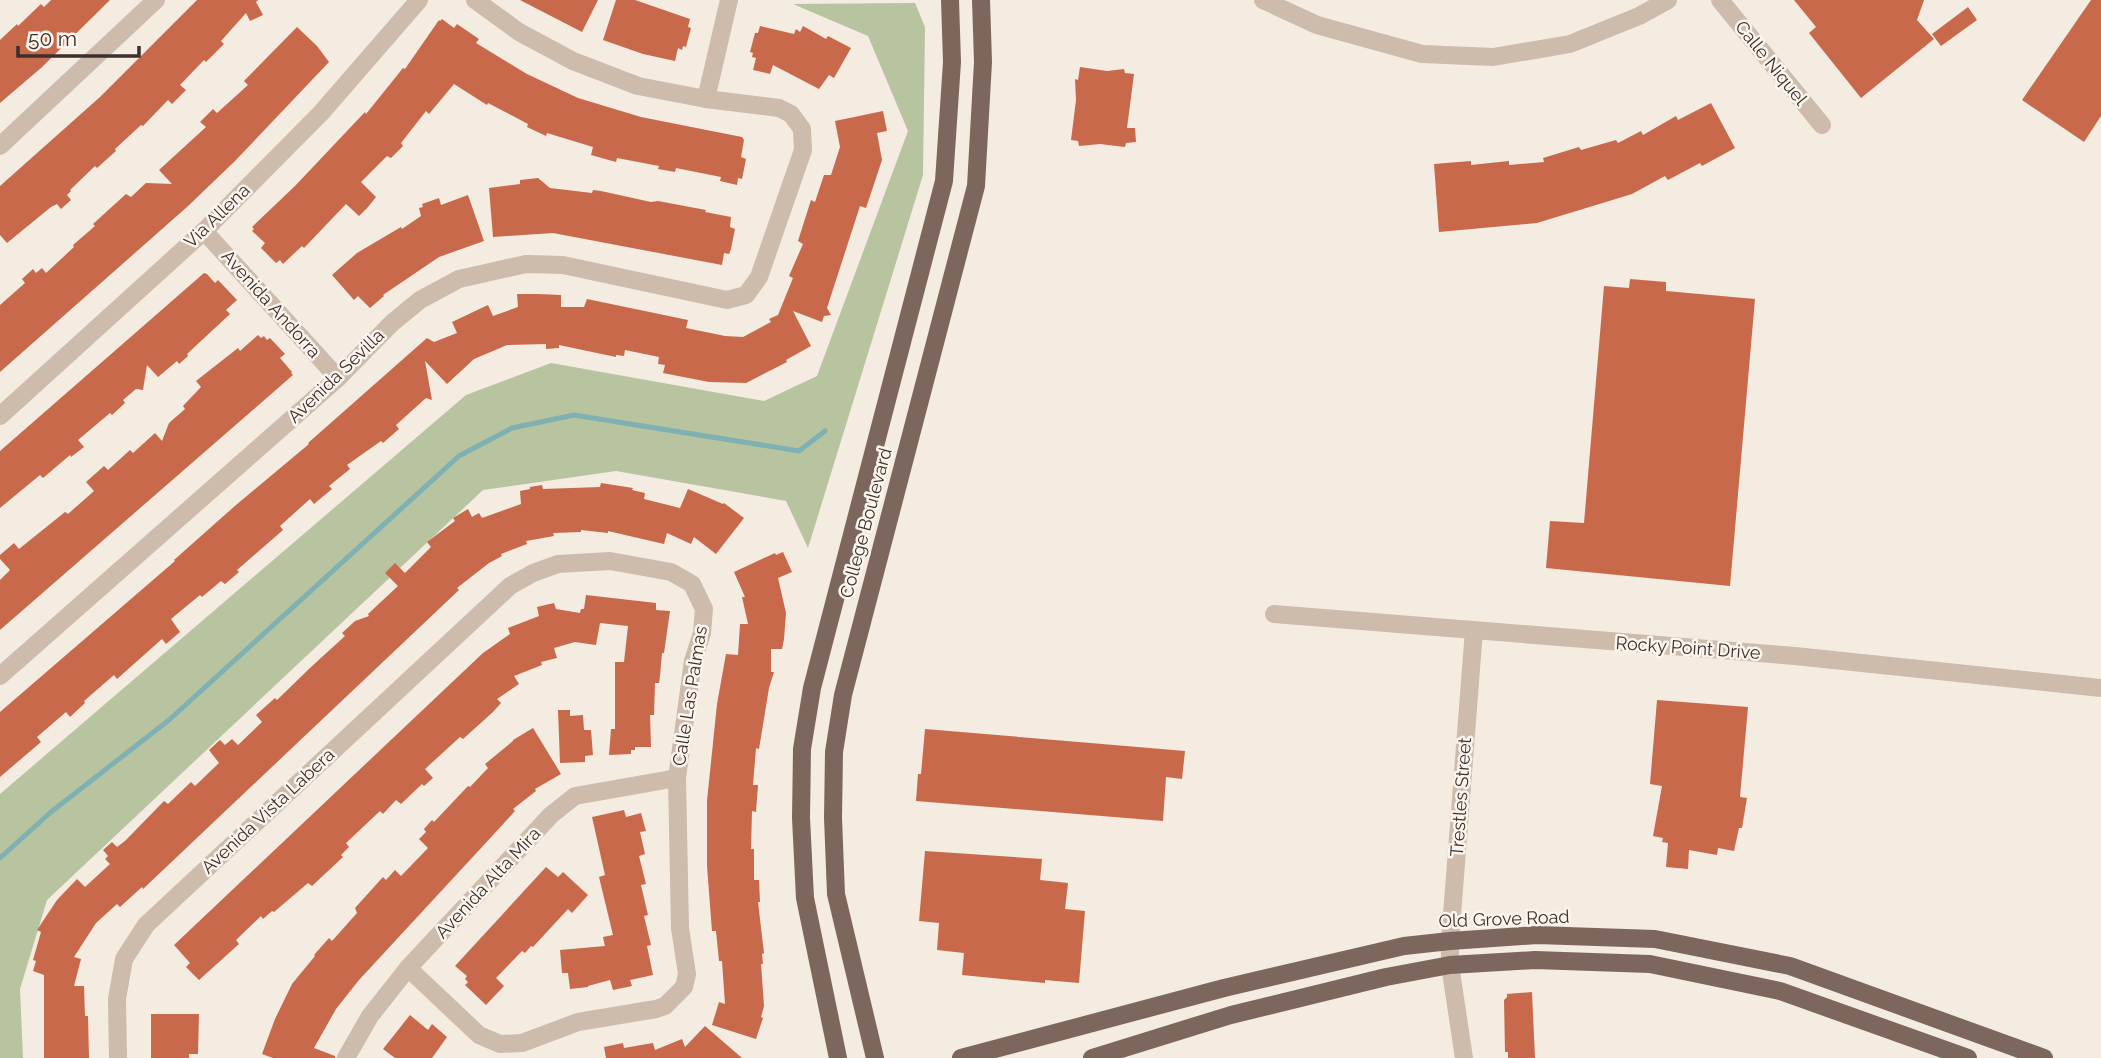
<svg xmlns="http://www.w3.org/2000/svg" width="2101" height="1058" viewBox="0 0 2101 1058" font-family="Raleway,sans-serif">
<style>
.green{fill:#b8c4a0}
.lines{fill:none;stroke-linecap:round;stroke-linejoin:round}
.stream{stroke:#7fb0b2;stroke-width:5}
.building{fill:#c8694b}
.minor{stroke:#cdbbac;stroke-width:18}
.major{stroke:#7d675c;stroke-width:18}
.labels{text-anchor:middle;stroke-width:5;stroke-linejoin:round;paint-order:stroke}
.street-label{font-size:18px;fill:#3b302b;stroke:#fbf5ee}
</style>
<rect width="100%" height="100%" fill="#f4ebe1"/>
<polygon class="green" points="915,3 925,27 923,175 808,548 786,501 616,471 483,490 47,900 20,989 23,1058 0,1058 0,794 466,395 551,363 764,401 817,376 908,131 868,36 793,4"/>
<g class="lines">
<polyline class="stream" points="0,858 51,812 169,720 459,456 512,428 574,415 799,451 825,431"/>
</g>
<g class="building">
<polygon points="51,0 110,0 41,68 0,103 0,40 17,24 18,26 41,4 44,7"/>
<polygon points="197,0 258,0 256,2 263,15 250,21 246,13 221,41 224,44 206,62 204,60 180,85 186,90 172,104 168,100 143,126 141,125 115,149 116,151 97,168 95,166 70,190 71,191 67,195 71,200 61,209 57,204 51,207 7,243 0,235 0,186 100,97"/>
<polygon points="520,0 598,0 582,32"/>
<polygon points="616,0 635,0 690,19 688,27 691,28 686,47 683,46 682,50 678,48 675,61 643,54 603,40"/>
<polygon points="1794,0 1924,0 1917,20 1934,39 1861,98 1809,33 1816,27"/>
<polygon points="2091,0 2101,0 2101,116 2084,142 2022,100"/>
<polygon points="1968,7 1977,20 1941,46 1932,34"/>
<polygon points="442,19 454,28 457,24 479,39 476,43 527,74 578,98 641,117 742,137 744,140 741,157 746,159 742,179 738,178 737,185 720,181 721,177 676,168 675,172 658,169 659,166 617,158 616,162 591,155 593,147 547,133 546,136 527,127 528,124 511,115 488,103 487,105 454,84 429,114 426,111 401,143 403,146 391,158 387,156 361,182 376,197 368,207 359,216 346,204 304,248 302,246 283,264 280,260 276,263 261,248 265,243 252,231 254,229 252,227 295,186 365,112 366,114 403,68 405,69 439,20 440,21"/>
<polygon points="760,26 794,34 796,29 800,32 803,26 826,39 828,36 851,48 834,78 829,75 819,89 773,65 770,74 753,70 756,58 752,57 753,53 750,52 755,33 758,33"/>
<polygon points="297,27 317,46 329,62 235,161 187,207 0,372 0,305 25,283 22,279 33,269 36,273 42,268 46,273 74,247 73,245 95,226 93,224 126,194 131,197 146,183 172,184 159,170 206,127 200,122 213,109 217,113 248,85 244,81"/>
<polygon points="1080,67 1107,71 1124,69 1125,73 1134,74 1127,128 1135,128 1136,142 1126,143 1125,147 1100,144 1079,146 1078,141 1071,140 1076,100 1075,79 1078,80"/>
<polygon points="1711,103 1735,148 1702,166 1700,163 1668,180 1665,176 1632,194 1537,223 1439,232 1434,164 1471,161 1471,165 1509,161 1509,165 1544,162 1543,158 1579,147 1581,150 1616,140 1618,143 1641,131 1643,135 1676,116 1678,120"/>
<polygon points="883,111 887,131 877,133 882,160 866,208 860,206 827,308 831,315 824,316 822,322 793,311 811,346 786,360 787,362 746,383 709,382 663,373 665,365 658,364 659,357 625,350 624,356 616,355 616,357 559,345 559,348 546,349 546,344 507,345 474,359 447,384 425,361 432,400 426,398 396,425 399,429 383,443 381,441 347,465 350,469 329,486 332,489 314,504 310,499 280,526 283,530 237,570 239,572 225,584 221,581 202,597 200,595 171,619 180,632 166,644 162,639 117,679 114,675 84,701 85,703 70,717 66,712 37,737 41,742 0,777 0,712 175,561 174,560 236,505 309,444 308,443 427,338 434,342 457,333 452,322 488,305 493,316 518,307 517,294 538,294 561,295 561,307 584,307 587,299 688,320 686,328 725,336 743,337 771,322 769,319 778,315 793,278 789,276 803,244 798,241 811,200 815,202 824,175 831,175 840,147 835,121"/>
<polygon points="538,178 550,188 592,193 593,190 601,191 651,202 658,201 706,210 705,212 731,217 730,227 735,229 731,249 729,254 724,253 722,265 553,233 493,237 489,188 520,184 520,180"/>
<polygon points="468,195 484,241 439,257 383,295 384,296 370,308 358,296 354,300 332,275 357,253 401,227 402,229 421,216 419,208 423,207 422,204 439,198 441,205"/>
<polygon points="204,273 207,274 215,283 218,280 237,300 226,310 230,314 187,354 188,356 179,364 177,361 158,377 147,365 143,390 136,389 123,400 125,403 112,415 110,413 78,440 84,447 71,457 70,455 43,478 40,475 0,508 0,451"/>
<polygon points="1630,279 1666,282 1666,291 1755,299 1730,586 1546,568 1550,521 1584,523 1604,286 1629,288"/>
<polygon points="258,335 261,338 264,336 267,340 270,338 285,354 280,358 292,372 291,373 293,375 0,630 0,580 10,570 0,559 0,555 14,543 19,549 65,512 68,514 94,491 86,482 104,466 108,470 130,450 133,453 155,433 162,441 169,423 185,409 183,406 201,387 196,381 238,348 240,351"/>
<polygon points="601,483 633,488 632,490 645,493 644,499 680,508 688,489 723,504 724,503 744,518 716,554 694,537 691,544 667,533 664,544 608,531 608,533 581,530 581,532 553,533 554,536 526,541 527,544 501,554 502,556 489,563 457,588 459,590 143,889 142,887 120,907 117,904 96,923 74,957 81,959 74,986 84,986 85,1016 88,1016 89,1058 44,1058 44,975 33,971 36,961 33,960 41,932 37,930 57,900 77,879 85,887 110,864 105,859 108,856 103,850 112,842 117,847 125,841 164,801 168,804 191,782 195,786 219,763 209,750 220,740 225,745 232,739 238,745 262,722 256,715 275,698 277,700 311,667 345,636 342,633 355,621 369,616 368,614 398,586 385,573 395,563 405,573 431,547 427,542 455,521 453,518 468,509 472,517 479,513 482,518 521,504 520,491 530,489 530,487 542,485 543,489 600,487"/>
<polygon points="783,552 792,572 778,578 786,613 784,639 782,649 771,649 771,672 774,672 769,688 759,749 756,748 753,785 758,785 756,812 752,811 751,849 754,849 754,880 759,880 760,902 758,902 764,953 762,954 763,964 761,964 764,1006 761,1017 763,1018 756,1039 712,1025 719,1002 725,1004 722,961 719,961 716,931 712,931 707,866 707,801 717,704 726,654 738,655 740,624 748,624 742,597 745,597 734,572 775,553 776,555"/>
<polygon points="586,595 656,603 656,610 670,611 664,653 662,653 660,676 659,683 655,683 654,715 650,715 651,747 635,747 635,750 631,750 631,754 609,755 611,729 615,729 615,662 624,662 628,626 600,623 596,645 575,642 554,648 557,658 541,662 542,665 514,676 519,684 497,699 501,703 493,712 463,739 460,737 425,769 433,778 424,786 422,784 401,804 396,800 383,814 380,811 346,843 349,847 341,855 343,857 312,886 308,883 274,912 272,911 263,919 261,916 236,940 239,944 199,980 186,967 190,963 174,945 483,653 510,634 508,628 539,616 537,607 554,603 556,609 580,613 581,609 584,609"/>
<polygon points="1657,700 1748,707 1740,797 1747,798 1742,828 1739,828 1734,851 1718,848 1717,855 1689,850 1688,869 1666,867 1668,843 1662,842 1663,838 1653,836 1662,786 1650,784"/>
<polygon points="558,710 570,710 570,716 583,715 584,730 591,730 593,755 585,756 585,762 560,763"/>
<polygon points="533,728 561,774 535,789 536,791 513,809 515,811 494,834 359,980 336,1009 314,1048 335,1056 335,1058 273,1058 262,1054 275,1019 292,984 315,956 314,955 329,938 332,941 357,913 355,908 383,877 386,880 395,870 401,876 428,848 419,839 426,832 424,829 432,820 434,822 468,786 470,787 488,768 485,764 513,741 513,740"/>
<polygon points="925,729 1185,751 1182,779 1166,777 1163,821 916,801 918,774 921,774"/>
<polygon points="624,810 626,817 641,813 646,831 640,832 645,854 639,856 646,884 641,885 648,915 644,916 651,945 647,946 653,975 630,980 632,986 613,990 610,980 588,986 588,987 570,989 568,973 562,973 560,950 605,946 603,937 613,935 599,877 605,875 592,817"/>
<polygon points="925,851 1042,859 1040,880 1068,883 1065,909 1085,911 1079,983 1045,980 1045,983 962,975 964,953 937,950 939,923 919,921"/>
<polygon points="546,867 558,877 563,872 588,895 572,913 568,909 533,947 531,946 525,953 522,951 496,978 504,986 486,1005 465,985 468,982 465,979 467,976 455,966"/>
<polygon points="1532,992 1535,1058 1508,1058 1508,1052 1505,1052 1504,1000 1507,997 1507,994"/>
<polygon points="151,1014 199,1014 198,1054 189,1054 189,1058 151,1058"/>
<polygon points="410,1015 428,1030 432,1024 447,1037 432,1058 395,1058 383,1049"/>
<polygon points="705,1026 742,1058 606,1058 604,1047 623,1043 624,1048 653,1043 655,1050 682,1039 685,1047"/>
</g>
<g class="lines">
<g class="minor">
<polyline points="1263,0 1317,25 1422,54 1493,57 1570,44 1639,16 1668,0"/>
<polyline points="1720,0 1822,125"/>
<polyline points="706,99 729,0"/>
<polyline points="0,146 156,0"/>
<polyline points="204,231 338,378"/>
<polyline points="0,416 204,231 321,113 419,0"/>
<polyline points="1274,614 1795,656 2101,688"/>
<polyline points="0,676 338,378 392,323 420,300 459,279 526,264 563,265 727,300 746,295 759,277 803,150 802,129 791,114 779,108 706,99 638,86 573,61 519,32 475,0"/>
<polyline points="118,1058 117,999 124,959 146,925 510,586 533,573 558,564 610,561 671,572 692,584 704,609 702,633 693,661 677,778 680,928 687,974 684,987 665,1006 656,1009 578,1022 522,1043 500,1044 479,1035 408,968"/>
<polyline points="346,1058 370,1016 408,968 551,815 575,796 677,778"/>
<polyline points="1464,1058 1450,965 1450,941 1474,630"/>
</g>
<g class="major">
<polyline points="838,1058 805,898 801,818 802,749 812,688 944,181 952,62 950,0"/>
<polyline points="875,1058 836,894 833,818 834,752 843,695 976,186 983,62 981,0"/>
<polyline points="961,1058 1224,988 1404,946 1450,941 1537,935 1655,939 1790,966 2044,1058"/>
<polyline points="1092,1058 1231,1015 1386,977 1450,965 1535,960 1650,964 1780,991 1968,1058"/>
</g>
</g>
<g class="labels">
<g class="street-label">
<text transform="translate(1771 63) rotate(51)" y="6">Calle Niquel</text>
<text transform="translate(217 216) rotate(-44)" y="6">Via Allena</text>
<text transform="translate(271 304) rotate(48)" y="6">Avenida Andorra</text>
<text transform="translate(336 376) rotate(-44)" y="6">Avenida Sevilla</text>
<text transform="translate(866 523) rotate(-75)" y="6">College Boulevard</text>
<text transform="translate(1688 648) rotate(4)" y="6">Rocky Point Drive</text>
<text transform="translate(690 696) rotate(-81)" y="6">Calle Las Palmas</text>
<text transform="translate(1461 797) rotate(-86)" y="6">Trestles Street</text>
<text transform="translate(268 811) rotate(-43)" y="6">Avenida Vista Labera</text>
<text transform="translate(488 883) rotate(-47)" y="6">Avenida Alta Mira</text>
<text transform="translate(1504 919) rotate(-2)" y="6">Old Grove Road</text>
</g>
</g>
<path d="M18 46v10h121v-10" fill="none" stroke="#3b302b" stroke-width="3.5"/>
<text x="28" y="46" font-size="21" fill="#3b302b" stroke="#fbf5ee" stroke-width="5" paint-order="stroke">50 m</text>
</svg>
